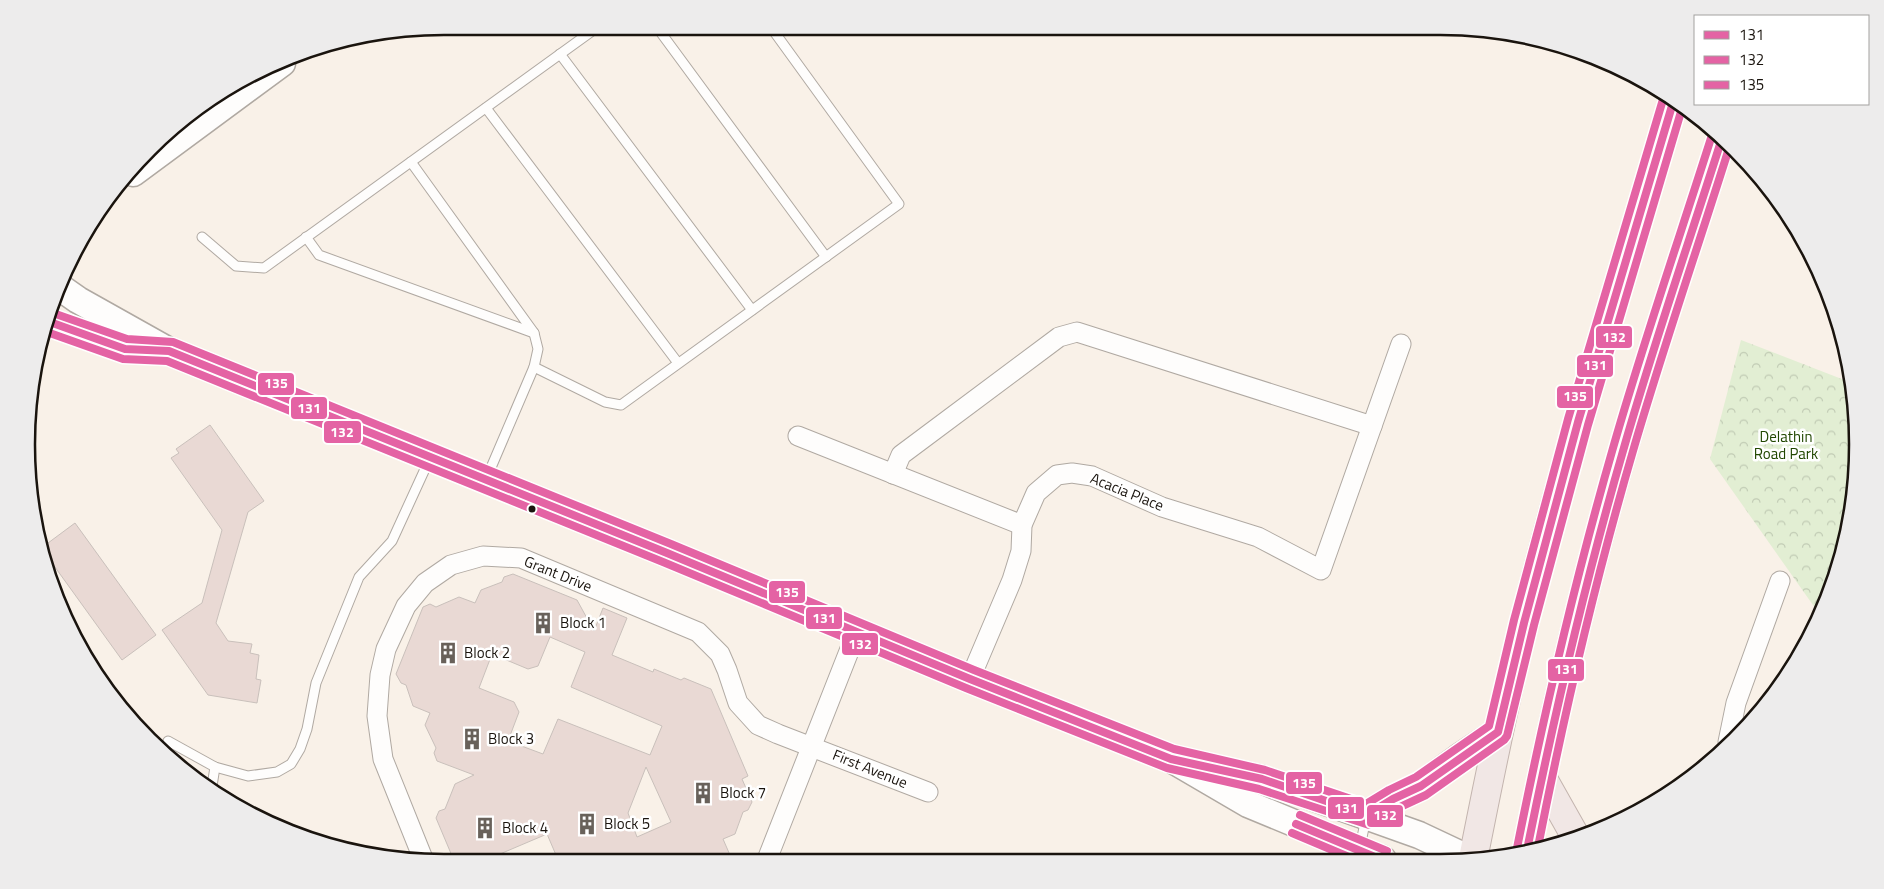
<svg xmlns="http://www.w3.org/2000/svg" width="1884" height="889" viewBox="0 0 1884 889" font-family="'Titillium Web',sans-serif">
<style>
.forest{fill:url(#forest-crowns)}
.building{fill:#e9d9d4;stroke:#c9c0bb;fill-rule:evenodd}
.lines{fill:none;stroke-linecap:round;stroke-linejoin:round}
.lane-casing{stroke:#b0a9a2;stroke-width:11}
.street-casing{stroke:#b0a9a2;stroke-width:21}
.secondary-casing{stroke:#b0a9a2;stroke-width:29}
.highway-casing{stroke:#c3b4ae;stroke-width:30}
.lane{stroke:#fefdfc;stroke-width:9}
.street{stroke:#fefdfc;stroke-width:19}
.secondary{stroke:#fefdfc;stroke-width:26}
.highway{stroke:#f1e7e5;stroke-width:28}
.bus-1-casing{stroke:#fff;stroke-width:11}
.bus-2-casing{stroke:#fff;stroke-width:11}
.bus-3-casing{stroke:#fff;stroke-width:11}
.bus-1{stroke:#e463a4;stroke-width:8}
.bus-2{stroke:#e463a4;stroke-width:8}
.bus-3{stroke:#e463a4;stroke-width:8}
.bus-dot{fill:#1a140e;stroke:#fff;stroke-width:2}
.labels{text-anchor:middle;stroke-width:5;stroke-linejoin:round;paint-order:stroke}
.park-label{font-size:15px;fill:#214701;stroke:#fff}
.street-label{font-size:15px;fill:#1a140e;stroke:#fff}
.poi-label{font-size:15px;fill:#1a140e;stroke:#fff;text-anchor:start}
.rim{fill:none;stroke:#1a140e;stroke-width:2.5}
.line-badge{stroke:#fff;stroke-width:2}
.badge-label{font-size:14px;text-anchor:middle;font-weight:bold;fill:#fff}
</style>
<defs>
<pattern id="forest-crowns" width="20" height="18" patternUnits="userSpaceOnUse" patternTransform="scale(1.25)"><rect width="20" height="18" fill="#e2eed3"/><path d="M2 6a3 3 0 1 1 6 0M12 15a3 3 0 1 1 6 0" fill="none" stroke="#c1cbb4"/></pattern>
</defs>
<rect width="100%" height="100%" fill="#f9f1e8"/>
<polygon class="forest" points="1741,340 1852,383 1858,445 1850,526 1826,605 1820,615 1710,459"/>
<g class="building">
<polygon points="210,425 264,501 248,512 216,623 228,641 252,644 250,653 259,655 256,679 261,680 257,703 208,695 162,630 202,603 222,530 171,458 179,453 176,449"/>
<polygon points="75,523 156,635 122,660 47,556 44,546"/>
<path d="M513,574l64,26 17,31 9,-23 24,10 -15,37 41,17 1,-3 27,11 3,-2 27,11 37,87 -6,3 10,23 -4,8 -5,2 -8,22 -12,5 10,23h-174l-12,-28 -47,20 4,9h-49l-19,-45 3,-7 6,-2 10,-25 19,-9 -37,-14 -3,-8 2,-5 -11,-23 5,-12 -17,-7 -7,-21 -5,-2 -5,-9 27,-67 7,-3 6,3 23,-10 16,6 6,-13 21,-8 2,-5zM550,637l35,15 -14,35 91,39 -12,29 -92,-36 -15,35 -35,-13 11,-29 -5,-10 -35,-14 13,-34 36,15 10,-3zM646,767l25,55 -34,15 -9,-24z"/>
</g>
<g class="lines">
<g class="lane-casing">
<g id="lane">
<polyline points="656,26 826,257"/>
<polyline points="560,54 752,310"/>
<polyline points="486,108 678,363"/>
<polyline points="411,162 534,333 538,349 534,367 487,477"/>
<polyline points="202,237 236,266 264,268 599,26"/>
<polyline points="306,237 319,255 534,333"/>
<polyline points="534,367 605,402 621,405 899,204 770,26"/>
<polyline points="168,741 215,767 248,776 277,772 291,764 300,749 307,729 316,683 359,577 392,541 430,458"/>
<polyline points="212,786 215,767"/>
<polyline points="1360,847 1366,818"/>
</g>
</g>
<g class="street-casing">
<g id="street">
<polyline points="798,436 1022,525"/>
<polyline points="893,474 901,455 1059,337 1077,332 1372,426"/>
<polyline points="970,679 1012,580 1021,551 1022,525 1036,493 1057,475 1072,473 1092,476 1162,507 1258,537 1321,570 1401,344"/>
<polyline points="1728,742 1736,703 1780,581"/>
<polyline points="424,861 383,759 377,716 380,675 386,649 406,606 425,583 451,565 483,556 521,558 698,632 720,654 727,670 738,703 758,725 778,734 928,792"/>
<polyline points="766,862 857,631"/>
</g>
</g>
<g class="secondary-casing">
<g id="secondary">
<polyline points="133,173 282,63"/>
<polyline points="58,286 78,300 169,351 667,553 970,679 1171,759 1248,804 1383,860"/>
<polyline points="47,321 125,349 166,351"/>
<polyline points="1193,764 1262,779 1419,835 1470,859"/>
</g>
</g>
<g class="highway-casing">
<g id="highway">
<polyline points="1542,777 1573,832 1574,838"/>
<polyline points="1367,815 1393,799 1421,786 1459,758 1498,732"/>
<path d="M1527,850c30,-154 67,-307 113,-457 26,-86 55,-170 82,-255"/>
<polyline points="1381,859 1381,860"/>
<path d="M1473,859c16,-79 31,-158 51,-236 44,-176 98,-350 150,-524"/>
</g>
</g>
<use href="#lane" class="lane"/>
<use href="#street" class="street"/>
<use href="#secondary" class="secondary"/>
<use href="#highway" class="highway"/>
<g class="bus-1-casing">
<g id="bus-1">
<polyline points="47,321 125,349 169,351 667,553 970,679 1171,759 1262,779 1367,815 1393,799 1421,786 1498,732 1524,623 1578,422 1674,99"/>
<polyline points="1296,824 1382,860"/>
<path d="M1527,850c27,-134 58,-268 96,-399 30,-105 66,-209 99,-313"/>
</g>
</g>
<g class="bus-2-casing">
<g id="bus-2">
<polyline points="44,331 123,359 167,361 663,562 966,688 1167,768 1259,789 1369,825 1398,808 1426,795 1504,740 1507,736 1534,625 1588,425 1683,105"/>
<polyline points="1292,833 1356,860"/>
<path d="M1538,847c26,-133 57,-266 95,-396 30,-103 65,-204 97,-306"/>
</g>
</g>
<g class="bus-3-casing">
<g id="bus-3">
<polyline points="50,312 127,339 173,342 671,544 974,670 1174,749 1265,770 1366,804 1389,790 1416,777 1489,726 1514,620 1568,419 1664,96"/>
<polyline points="1300,815 1387,851"/>
<path d="M1517,848c27,-135 58,-268 96,-400 30,-105 66,-209 99,-313"/>
</g>
</g>
<use href="#bus-1" class="bus-1"/>
<use href="#bus-2" class="bus-2"/>
<use href="#bus-3" class="bus-3"/>
</g>
<defs>
<g id="building-bare" transform="scale(1.725)"><path d="M-4-6H4V6H1V3H-1V6H-4ZM-2.5-4.3h1.7v1.8h-1.7ZM.8-4.3h1.7v1.8H.8ZM-2.5-1h1.7V.8h-1.7ZM.8-1h1.7V.8H.8Z" fill="#68615a" stroke="#fff" stroke-width="2.5" paint-order="stroke"/></g>
</defs>
<g fill-rule="evenodd">
<use href="#building-bare" x="543" y="623"/>
<use href="#building-bare" x="448" y="653"/>
<use href="#building-bare" x="472" y="739"/>
<use href="#building-bare" x="703" y="793"/>
<use href="#building-bare" x="587" y="824"/>
<use href="#building-bare" x="485" y="828"/>
</g>
<circle class="bus-dot" cx="532" cy="509" r="4.5"/>
<g class="labels">
<g class="park-label">
<text x="1786" y="442">Delathin<tspan x="1786" dy="17">Road Park</tspan></text>
</g>
<g class="street-label">
<text transform="translate(1127 492) rotate(22)" y="5">Acacia Place</text>
<text transform="translate(558 574) rotate(22)" y="5">Grant Drive</text>
<text transform="translate(870 769) rotate(22)" y="5">First Avenue</text>
</g>
<g class="poi-label">
<text x="560" y="628">Block 1</text>
<text x="464" y="658">Block 2</text>
<text x="488" y="744">Block 3</text>
<text x="720" y="798">Block 7</text>
<text x="604" y="829">Block 5</text>
<text x="502" y="833">Block 4</text>
</g>
</g>
<path d="M0 0H1884V889H0ZM444 35H1440A409 409 0 0 1 1849 444V445A409 409 0 0 1 1440 854H444A409 409 0 0 1 35 445V444A409 409 0 0 1 444 35Z" fill="#edecec" fill-rule="evenodd"/>
<path class="rim" d="M444 35H1440A409 409 0 0 1 1849 444V445A409 409 0 0 1 1440 854H444A409 409 0 0 1 35 445V444A409 409 0 0 1 444 35Z"/>
<g class="line-badge">
<rect x="1595" y="325" width="38" height="24" rx="5" fill="#e463a4"/>
<rect x="1576" y="354" width="38" height="24" rx="5" fill="#e463a4"/>
<rect x="257" y="372" width="38" height="24" rx="5" fill="#e463a4"/>
<rect x="1556" y="385" width="38" height="24" rx="5" fill="#e463a4"/>
<rect x="290" y="396" width="38" height="24" rx="5" fill="#e463a4"/>
<rect x="323" y="420" width="39" height="24" rx="5" fill="#e463a4"/>
<rect x="768" y="580" width="38" height="24" rx="5" fill="#e463a4"/>
<rect x="805" y="606" width="38" height="24" rx="5" fill="#e463a4"/>
<rect x="841" y="632" width="38" height="24" rx="5" fill="#e463a4"/>
<rect x="1547" y="658" width="38" height="24" rx="5" fill="#e463a4"/>
<rect x="1285" y="771" width="38" height="24" rx="5" fill="#e463a4"/>
<rect x="1327" y="796" width="38" height="24" rx="5" fill="#e463a4"/>
<rect x="1366" y="804" width="38" height="24" rx="5" fill="#e463a4"/>
</g>
<g class="badge-label">
<text x="1614" y="342">132</text>
<text x="1595" y="370">131</text>
<text x="276" y="388">135</text>
<text x="1575" y="401">135</text>
<text x="309" y="413">131</text>
<text x="342" y="437">132</text>
<text x="787" y="597">135</text>
<text x="824" y="623">131</text>
<text x="860" y="649">132</text>
<text x="1566" y="674">131</text>
<text x="1304" y="788">135</text>
<text x="1346" y="813">131</text>
<text x="1385" y="820">132</text>
</g>
<rect x="1694" y="15" width="175" height="90" fill="#ffffff" stroke="#a3a19f"/>
<rect x="1704" y="31" width="25" height="8" fill="#e463a4" stroke="#a3a19f"/>
<text x="1739" y="40" font-size="15" fill="#1a140e">131</text>
<rect x="1704" y="56" width="25" height="8" fill="#e463a4" stroke="#a3a19f"/>
<text x="1739" y="65" font-size="15" fill="#1a140e">132</text>
<rect x="1704" y="81" width="25" height="8" fill="#e463a4" stroke="#a3a19f"/>
<text x="1739" y="90" font-size="15" fill="#1a140e">135</text>
</svg>
